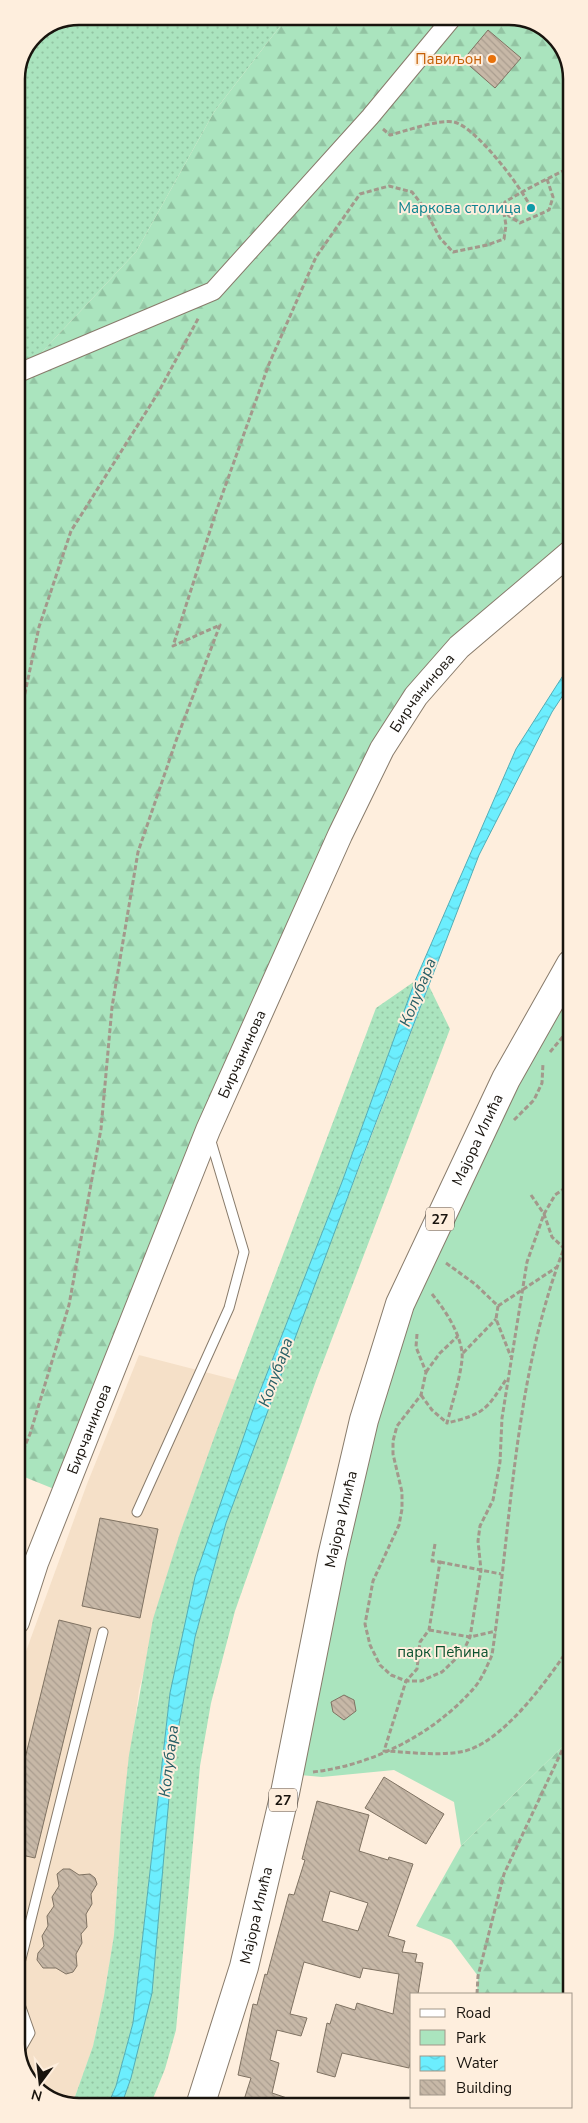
<svg xmlns="http://www.w3.org/2000/svg" width="588" height="2123" viewBox="0 0 588 2123" font-family="'Nunito Sans',sans-serif">
<style>
.built{fill:#f5e0c8}
.grass{fill:url(#grass-dots)}
.forest{fill:url(#forest-firs)}
.park{fill:#aae4be}
.water{fill:url(#water-waves);stroke:#53adb6}
.building{fill:url(#building-back-hatch);stroke:#7f7262;fill-rule:evenodd}
.lines{fill:none;stroke-linecap:round;stroke-linejoin:round}
.service-casing{stroke:#887b6b;stroke-width:11}
.minor-casing{stroke:#887b6b;stroke-width:20}
.secondary-casing{stroke:#887b6b;stroke-width:26}
.primary-casing{stroke:#887b6b;stroke-width:30}
.path{stroke:#a3988b;stroke-width:3;stroke-dasharray:5 2.5;stroke-linecap:butt}
.service{stroke:#fff;stroke-width:9}
.minor{stroke:#fff;stroke-width:18}
.secondary{stroke:#fff;stroke-width:24}
.primary{stroke:#fff;stroke-width:28}
.food-dot{fill:#e8710a;stroke:#feeedd;stroke-width:2}
.culture-dot{fill:#0f9aa8;stroke:#feeedd;stroke-width:2}
.labels{text-anchor:middle;stroke-width:4;stroke-linejoin:round;paint-order:stroke}
.shield{fill:#feeedd;stroke:#5e554c;stroke-width:1}
.shield-label{font-size:14px;font-weight:bold;fill:#19140e}
.food-label{font-size:15px;fill:#c56008;stroke:#feeedd;text-anchor:end}
.culture-label{font-size:15px;fill:#0d838f;stroke:#feeedd;text-anchor:end}
.street-label{font-size:15px;fill:#19140e;stroke:#feeedd}
.park-label{font-size:15px;fill:#0b512e;stroke:#feeedd}
.water-label{font-size:16px;font-style:italic;fill:#285f66;stroke:#feeedd}
.rim{fill:none;stroke:#19140e;stroke-width:2.5}
</style>
<defs>
<pattern id="grass-dots" width="8" height="8" patternUnits="userSpaceOnUse" patternTransform="scale(1.25)"><rect width="8" height="8" fill="#aae4be"/><path d="M2 2h.1M6 6h.1" fill="none" stroke="#92c3a2" stroke-width="1.8" stroke-linecap="round"/></pattern>
<pattern id="forest-firs" width="22" height="20" patternUnits="userSpaceOnUse" patternTransform="scale(1.25)"><rect width="22" height="20" fill="#aae4be"/><path d="M5 1l3.5 6h-7zM16 11l3.5 6h-7z" fill="#92c3a2"/></pattern>
<pattern id="water-waves" width="16" height="10" patternUnits="userSpaceOnUse" patternTransform="scale(1.25)"><rect width="16" height="10" fill="#6ceefe"/><path d="M0 5q4-4 8 0t8 0" fill="none" stroke="#5dcbd8"/></pattern>
<pattern id="building-back-hatch" width="6" height="6" patternUnits="userSpaceOnUse" patternTransform="scale(1.25)"><rect width="6" height="6" fill="#c7b8a7"/><path d="M-1 5l2 2M0 0l6 6M5-1l2 2" fill="none" stroke="#aa9d8f"/></pattern>
</defs>
<rect width="100%" height="100%" fill="#feeedd"/>
<polygon class="built" points="139,1355 236,1380 180,1533 139,1690 121,1828 114,1935 104,1996 93,2046 72,2105 37,2091 18,2057 17,1676 87,1484"/>
<g class="grass">
<polygon points="79,16 288,16 214,112 136,252 26,369 16,374 16,79 35,34"/>
<polygon points="415,981 342,1182 255,1404 170,1693 133,2023 116,2086 107,2107 74,2107 72,2105 93,2046 104,1996 114,1935 121,1828 129,1755 153,1619 180,1533 215,1435 376,1008"/>
<polygon points="429,986 450,1029 317,1378 235,1611 211,1703 200,1766 176,2030 165,2069 150,2106 121,2106 131,2078 172,1763 195,1637 226,1523 291,1345"/>
</g>
<g class="forest">
<polygon points="288,16 517,17 551,32 570,66 571,552 459,647 382,749 64,1493 17,1474 16,374 26,369 136,252 214,112"/>
<polygon points="572,1742 572,1994 477,1994 478,1976 451,1940 416,1926 461,1846 565,1744"/>
</g>
<polygon class="park" points="571,961 572,1742 565,1744 461,1846 454,1802 394,1770 322,1777 289,1774 386,1349"/>
<polygon class="water" points="571,663 571,683 552,712 479,855 363,1156 226,1523 195,1637 172,1763 152,1993 131,2078 121,2106 107,2107 116,2086 133,2023 170,1693 195,1577 255,1404 342,1182 415,981 516,749"/>
<g class="building">
<polygon points="488,30 521,58 495,88 463,60"/>
<polygon points="100,1518 158,1529 140,1618 82,1606"/>
<polygon points="59,1620 91,1628 35,1858 17,1854 17,1791"/>
<polygon points="344,1695 354,1700 356,1711 344,1720 333,1712 331,1702"/>
<polygon points="384,1777 444,1814 426,1844 365,1808"/>
<path d="M317,1801l52,14 -10,36 29,9 1,-3 24,7 -25,72 17,5 -3,11 15,2 -2,8 8,1 -5,31h-6v60l-3,14 -67,-15 -7,24 -18,-5 10,-49 3,1 6,-20 19,6 2,-7 36,11 6,-40 -36,-6 -3,10 -56,-16 -14,52 17,4 -6,18 -24,-6 -7,30 9,3 -7,30 30,10v3h-60l9,-28 -13,-3 11,-52 4,-19 4,1 8,-31 2,1 22,-81 5,1 11,-35 -3,-1zM330,1891l38,12 -10,28 -36,-10z"/>
<polygon points="63,1869 70,1869 79,1875 90,1874 95,1878 97,1884 91,1894 92,1904 86,1914 87,1927 81,1934 82,1943 76,1954 77,1966 73,1972 66,1974 56,1968 43,1968 37,1960 38,1953 44,1946 42,1936 48,1926 47,1916 54,1906 52,1897 59,1886 57,1874"/>
</g>
<g class="lines">
<g class="service-casing">
<g id="service">
<polyline points="137,1512 229,1308 244,1252 210,1138"/>
<polyline points="17,1975 103,1632"/>
<polyline points="17,1996 30,2033 18,2054"/>
</g>
</g>
<g class="minor-casing">
<polyline id="minor" points="16,374 213,291 370,117 453,17"/>
</g>
<g class="secondary-casing">
<g id="secondary">
<path id="s1" d="M17,1622l19,-59 172,-433 132,-295 42,-86 34,-53 43,-49 112,-95"/>
</g>
</g>
<g class="primary-casing">
<g id="primary">
<path id="s2" d="M200,2106l44,-139 41,-174 47,-236 32,-137 36,-116 106,-225 65,-115"/>
</g>
</g>
<g class="path">
<path d="M383,129l7,6c16,-4 49,-16 64,-13 22,5 68,66 77,86"/>
<path d="M547,179l6,18 -4,13 -29,13 -11,-7 -6,-8 2,-6c21,-13 44,-24 66,-35"/>
<polyline points="17,731 39,627 71,531 158,393 199,317"/>
<polyline points="550,1052 571,1027"/>
<polyline points="514,1120 534,1100 542,1083 543,1063"/>
<polyline points="531,1195 544,1214 552,1237 564,1248"/>
<polyline points="446,1263 475,1284 498,1306 496,1319 511,1357"/>
<path d="M432,1294c13,16 27,37 30,58 2,14 -11,55 -15,71 38,-9 40,-14 60,-45"/>
<polyline points="498,1306 557,1267"/>
<polyline points="417,1334 416,1347 426,1372 421,1395 397,1426 393,1441 393,1454 402,1492 402,1509 399,1525 373,1581 365,1624 370,1645 380,1665 391,1675 406,1681 421,1681 442,1672 463,1652 470,1637 481,1570 478,1541 480,1526 493,1500 500,1462 502,1418 527,1262 544,1214 555,1195 571,1184"/>
<polyline points="463,1353 496,1319"/>
<polyline points="426,1372 440,1353 458,1336"/>
<polyline points="421,1395 432,1410 447,1423"/>
<polyline points="17,1464 30,1434 69,1305 101,1129 112,1007 138,852 177,738 220,625 173,646 216,512 269,364 316,257 360,194 389,186 412,192 423,206 440,238 453,252 487,245 504,239 506,225 503,208"/>
<path d="M435,1544l-3,17 8,1 -11,68 -9,12 -3,27 -11,12 -22,70c25,1 51,5 76,1 41,-6 89,-74 111,-107"/>
<polyline points="440,1562 501,1574"/>
<polyline points="429,1630 470,1637 496,1631"/>
<path d="M313,1772c60,-7 121,-38 161,-84 8,-9 13,-22 18,-33 21,-143 22,-289 79,-424"/>
<polyline points="477,1994 478,1976 504,1874 565,1744 572,1713"/>
</g>
<use href="#service" class="service"/>
<use href="#minor" class="minor"/>
<use href="#secondary" class="secondary"/>
<use href="#primary" class="primary"/>
</g>
<circle class="food-dot" cx="492" cy="59" r="5"/>
<circle class="culture-dot" cx="531" cy="208" r="5"/>
<g class="labels">
<g class="shield">
<rect x="426" y="1207.5" width="28" height="23" rx="4"/>
<rect x="269" y="1788.5" width="28" height="23" rx="4"/>
</g>
<g class="shield-label">
<text x="440" y="1224">27</text>
<text x="283" y="1805">27</text>
</g>
<g class="food-label">
<text x="482" y="64">Павиљон</text>
</g>
<g class="culture-label">
<text x="521" y="213">Маркова столица</text>
</g>
<g class="street-label">
<text dy="5" stroke="none"><textPath href="#s1" startOffset="1016">Бирчанинова</textPath></text>
<text dy="5" stroke="none"><textPath href="#s1" startOffset="611">Бирчанинова</textPath></text>
<text dy="5" stroke="none"><textPath href="#s2" startOffset="1009">Мајора Илића</textPath></text>
<text dy="5" stroke="none"><textPath href="#s1" startOffset="206">Бирчанинова</textPath></text>
<text dy="5" stroke="none"><textPath href="#s2" startOffset="604">Мајора Илића</textPath></text>
<text dy="5" stroke="none"><textPath href="#s2" startOffset="199">Мајора Илића</textPath></text>
</g>
<g class="park-label">
<text x="443" y="1657">парк Пећина</text>
</g>
<g class="water-label">
<text transform="translate(417 992) rotate(-68)" y="6">Колубара</text>
<text transform="translate(275 1372) rotate(-70)" y="6">Колубара</text>
<text transform="translate(168 1761) rotate(-83)" y="6">Колубара</text>
</g>
</g>
<path d="M0 0H588V2123H0ZM79 25H509A54 54 0 0 1 563 79V2044A54 54 0 0 1 509 2098H79A54 54 0 0 1 25 2044V79A54 54 0 0 1 79 25Z" fill="#feeedd" fill-rule="evenodd"/>
<path class="rim" d="M79 25H509A54 54 0 0 1 563 79V2044A54 54 0 0 1 509 2098H79A54 54 0 0 1 25 2044V79A54 54 0 0 1 79 25Z"/>
<rect x="410" y="1993" width="162" height="115" fill="#feeedd" stroke="#a2978a"/>
<rect x="420" y="2009" width="25" height="8" fill="#ffffff" stroke="#a2978a"/>
<text x="456" y="2018" font-size="15" fill="#19140e">Road</text>
<rect x="420" y="2030" width="25" height="15" fill="#aae4be" stroke="#a2978a"/>
<text x="456" y="2043" font-size="15" fill="#19140e">Park</text>
<rect x="420" y="2056" width="25" height="15" fill="url(#water-waves)" stroke="#a2978a"/>
<text x="456" y="2068" font-size="15" fill="#19140e">Water</text>
<rect x="420" y="2080" width="25" height="15" fill="url(#building-back-hatch)" stroke="#a2978a"/>
<text x="456" y="2093" font-size="15" fill="#19140e">Building</text>
<g transform="translate(40 2083) rotate(195)" stroke="#feeedd" stroke-width="4" paint-order="stroke">
<path d="M0-4L9 19L0 12L-9 19Z" fill="#19140e"/>
<text y="-8" font-size="14" font-weight="bold" text-anchor="middle" fill="#19140e">N</text>
</g>
</svg>
